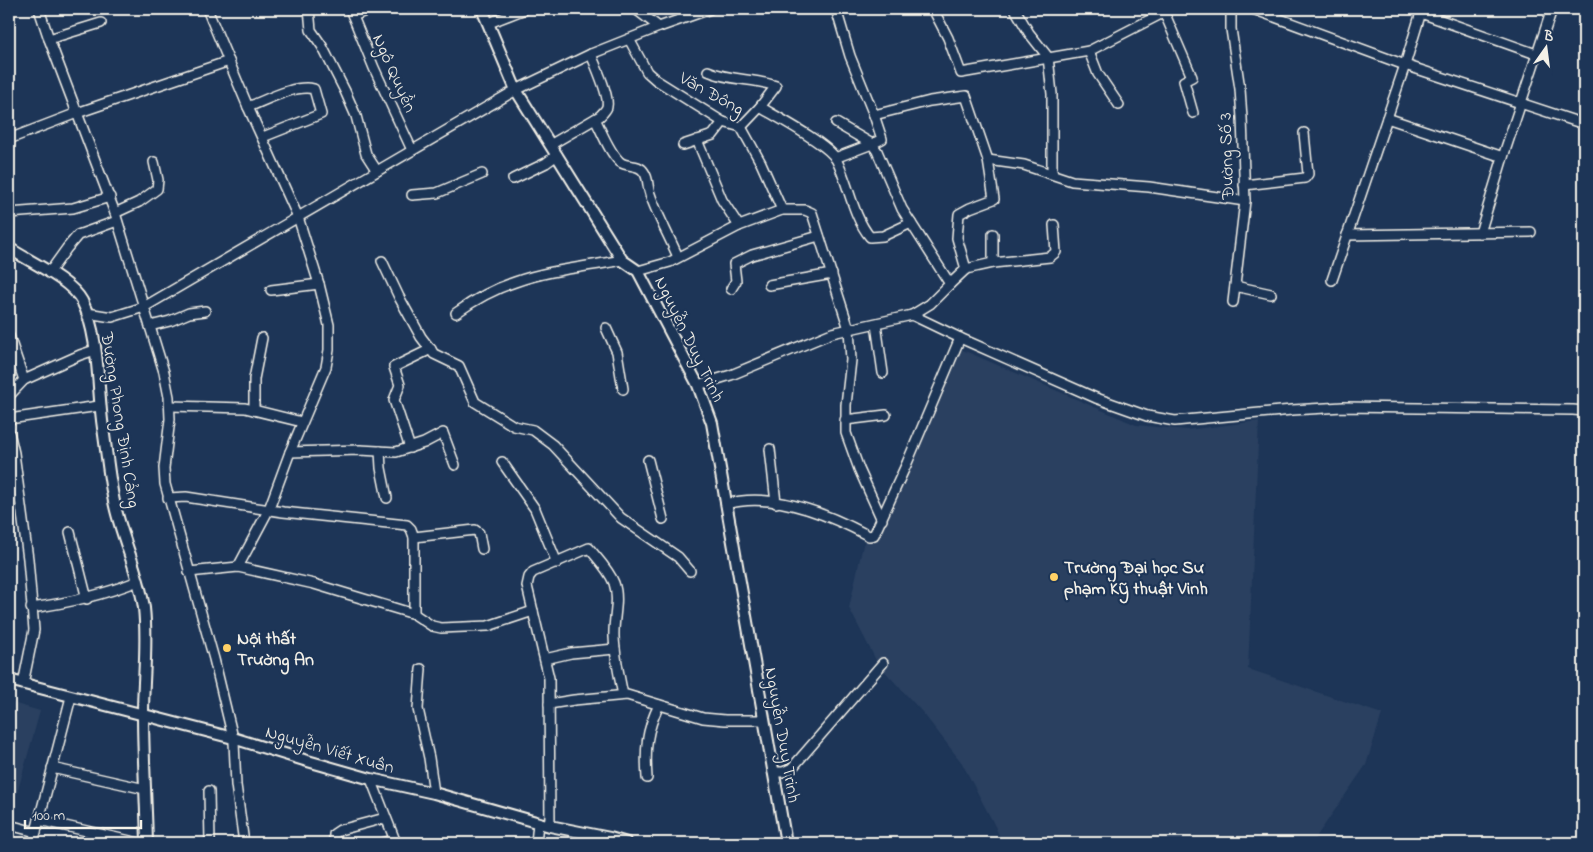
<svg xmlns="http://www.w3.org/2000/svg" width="1593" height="852" viewBox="0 0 1593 852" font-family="'Indie Flower',sans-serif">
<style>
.built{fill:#2a4060}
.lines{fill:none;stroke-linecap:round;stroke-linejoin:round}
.minor-casing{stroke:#f4f1e8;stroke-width:12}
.tertiary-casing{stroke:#f4f1e8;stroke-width:14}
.minor{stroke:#1d3557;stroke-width:9}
.tertiary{stroke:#1d3557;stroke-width:10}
.poi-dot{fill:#ffd166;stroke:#1d3557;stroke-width:2}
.labels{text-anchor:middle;stroke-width:4.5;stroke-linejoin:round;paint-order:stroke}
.street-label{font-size:18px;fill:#f4f1e8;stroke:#1d3557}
.poi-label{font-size:18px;font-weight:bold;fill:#f4f1e8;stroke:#1d3557;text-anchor:start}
</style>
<rect width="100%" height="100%" fill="#1d3557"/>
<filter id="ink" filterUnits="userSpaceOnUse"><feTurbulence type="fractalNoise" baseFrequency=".02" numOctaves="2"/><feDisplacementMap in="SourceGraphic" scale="10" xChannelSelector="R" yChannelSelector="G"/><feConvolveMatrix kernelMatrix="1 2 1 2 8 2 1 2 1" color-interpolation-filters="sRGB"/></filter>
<g filter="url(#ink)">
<g class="built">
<polygon points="958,348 1136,425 1187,430 1259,421 1248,669 1382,714 1366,765 1312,843 1002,843 995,826 962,763 923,713 878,664 849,608 863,545"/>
<polygon points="9,702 40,711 9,822"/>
</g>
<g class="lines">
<g class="minor-casing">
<g id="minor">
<polyline points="39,9 49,39 115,213 164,372 169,397 170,419 164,468 165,484 214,659 234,742 236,785 244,843"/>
<polyline points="207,9 248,107 298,217 319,284 329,325 329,350 326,367 290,452 269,509 238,567"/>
<polyline points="309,9 311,30 322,46 345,91 356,116 366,154 377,171"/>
<polyline points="350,9 374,68 412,150"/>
<polyline points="637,9 638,11 659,27"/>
<polyline points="933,9 948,38 961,73 1089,51 1159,15 1167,9"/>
<polyline points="1015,9 1029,33 1048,57 1052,94 1052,173"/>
<polyline points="1231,9 1231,29 1240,89 1242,118 1245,201 1233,302"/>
<polyline points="1253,9 1405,65 1584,124"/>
<polyline points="1580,9 1584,10"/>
<polyline points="1164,12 1192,77 1184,81 1193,113"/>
<polyline points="1421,13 1536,54"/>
<polyline points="353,16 371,9"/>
<polyline points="489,23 525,9"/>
<polyline points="49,39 101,23"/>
<polyline points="629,39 647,72 656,80 723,122 741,127 761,163 782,210"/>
<polyline points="1089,51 1098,74 1119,105"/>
<path d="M708,71c22,10 45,7 68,15l-16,21 -19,20"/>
<path d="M248,107c18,-7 47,-23 66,-18l7,25 -58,23"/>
<path d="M760,107c17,10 68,37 76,52 13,25 16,56 34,78l13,-1 28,-13"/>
<polyline points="874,115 930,101 966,96 988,160 994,199 970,208 959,214 957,238 966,269 950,284"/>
<polyline points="1387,118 1503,157"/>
<path d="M595,119c7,13 14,33 25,43 8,6 18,1 24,10 5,7 3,14 6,22 7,21 19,42 28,63"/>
<polyline points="9,139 77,113 229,61"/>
<polyline points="697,140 722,200 739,226"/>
<path d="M550,145l50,-29c3,-3 6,-6 7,-9 3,-11 -12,-42 -16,-53"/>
<polyline points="683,145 713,135 723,122"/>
<polyline points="835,158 872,144 882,139 874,115 850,56 836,9"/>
<polyline points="988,160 1024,165 1072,181 1149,187 1245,201"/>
<polyline points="513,179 546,163 557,155"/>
<polyline points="1244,185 1305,178 1308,174 1304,133"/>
<polyline points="412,195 437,193 482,174"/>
<polyline points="9,213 73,208 110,197"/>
<polyline points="115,213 139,202 157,189 158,180 154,162"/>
<polyline points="1480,233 1503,157 1552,9"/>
<polyline points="993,234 993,263"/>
<polyline points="1347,235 1531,232"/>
<polyline points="382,261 399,297 421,337 434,354 459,366 475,402 514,426 533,430 553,445 621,518 678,557 690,571"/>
<polyline points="966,269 993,263 1050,257 1056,252 1054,225"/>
<polyline points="638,271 670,262 739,226 782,210 805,210 812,213 849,329 851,360 846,405 846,433 859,469 882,520"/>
<polyline points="49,273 67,248 78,235 117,221"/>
<polyline points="1332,280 1405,65 1422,9"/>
<polyline points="769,285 832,274"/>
<polyline points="1235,286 1271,294"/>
<polyline points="731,289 736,281 734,264 752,255 819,236"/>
<polyline points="271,290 319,284"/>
<polyline points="87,313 112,317 144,307 516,90 591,54 659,27 710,9"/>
<path d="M456,313c18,-13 38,-24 59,-31 34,-12 71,-15 107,-22"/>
<polyline points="912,315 960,338 1096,398 1147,416 1175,421 1292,410 1343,407 1573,410 1584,411"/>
<polyline points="876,324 883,373"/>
<polyline points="150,326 170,321 189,313 205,311"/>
<polyline points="606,328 617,352 623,389"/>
<polyline points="9,336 24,380"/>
<polyline points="698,385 731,375 832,333 912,315 930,304 950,284 902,209 877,151 872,144 836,123"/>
<polyline points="9,396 24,380 80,355 95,350"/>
<polyline points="170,406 245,408 302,422"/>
<polyline points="254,410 254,379 262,338"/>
<polyline points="9,419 99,406"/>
<polyline points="845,420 886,415"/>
<polyline points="9,432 14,453 28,559 34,630 23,684"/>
<polyline points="410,448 394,400 400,385 394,367 431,349"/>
<polyline points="770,449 776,503"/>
<polyline points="380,451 381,468 387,498"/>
<polyline points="290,452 360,450 396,452 424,443 443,433 455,465"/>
<polyline points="648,460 663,519"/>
<polyline points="502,462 535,509 557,563"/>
<polyline points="168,498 186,497 283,512 407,525 411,529 414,537 414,614"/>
<path d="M726,504c47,-13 102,10 143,32l5,-1 33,-72 53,-125"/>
<polyline points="70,532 87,599"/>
<polyline points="414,537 475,530 479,533 482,549"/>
<polyline points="189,572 238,567 314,584 414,614 432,626 441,628 488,626 533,611"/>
<path d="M31,608c38,-5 72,-13 107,-27"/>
<polyline points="545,659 571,653 615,649"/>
<polyline points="421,669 418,709 429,758 434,793"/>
<polyline points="549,704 574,700 627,695 703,718 725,720 764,720"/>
<polyline points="52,768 145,789"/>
<polyline points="773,772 783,772 792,768 883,663"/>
<path d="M647,778c-2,-28 -1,-47 12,-73"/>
<polyline points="371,779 396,843"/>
<polyline points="209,791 210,843"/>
<polyline points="39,820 139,843"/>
<polyline points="9,825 36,832"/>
<path d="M550,826l-1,-148 -22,-92 2,-9 4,-5 56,-24c8,10 20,22 25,35 6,17 -1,36 0,54 1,20 5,39 9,58"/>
<polyline points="33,843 71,697"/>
<polyline points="334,843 334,834 340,830 385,818"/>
<polyline points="382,843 394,840"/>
<polyline points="536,843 538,823"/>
</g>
</g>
<g class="tertiary-casing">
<g id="tertiary">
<polyline points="482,9 516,90 622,260 638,271 698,385 712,423 786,843"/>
<path d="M9,248c21,14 61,31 73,53 18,35 15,87 21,127 4,26 6,53 12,78 8,35 24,67 29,102 4,36 -1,71 -1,106 0,43 3,86 4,129"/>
<polyline points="9,680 233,738 304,760 371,779 434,793 550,826 610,838 627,843"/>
</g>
</g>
<use href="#minor" class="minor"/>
<use href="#tertiary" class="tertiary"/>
</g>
</g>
<g class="poi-dot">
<circle cx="1054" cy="577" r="5"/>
<circle cx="227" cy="648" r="5"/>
</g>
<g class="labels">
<g class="street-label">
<text transform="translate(395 73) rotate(66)" y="6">Ngô Quyền</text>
<text transform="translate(712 93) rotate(29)" y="6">Văn Đông</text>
<text transform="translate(1226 156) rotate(-92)" y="6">Đường Số 3</text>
<text transform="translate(690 339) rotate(64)" y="6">Nguyễn Duy Trinh</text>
<text transform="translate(121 420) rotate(81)" y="6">Đường Phong Định Cảng</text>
<text transform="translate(783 735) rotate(80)" y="6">Nguyễn Duy Trinh</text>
<text transform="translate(330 749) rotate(16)" y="6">Nguyễn Viết Xuân</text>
</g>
<g class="poi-label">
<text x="1064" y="573">Trường Đại học Sư<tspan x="1064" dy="21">phạm Kỹ thuật Vinh</tspan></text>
<text x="237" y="644">Nội thất<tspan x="237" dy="21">Trường An</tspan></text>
</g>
</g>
<rect width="1593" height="852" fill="none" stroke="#1d3557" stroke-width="30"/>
<rect x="15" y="15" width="1563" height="822" fill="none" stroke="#f4f1e8" stroke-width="2" filter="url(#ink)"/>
<g transform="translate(1546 48) rotate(14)" stroke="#1d3557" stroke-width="4" paint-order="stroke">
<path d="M0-4L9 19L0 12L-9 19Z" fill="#f4f1e8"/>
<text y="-8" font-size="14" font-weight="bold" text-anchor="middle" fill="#f4f1e8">B</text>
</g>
<path d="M25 820v8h116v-8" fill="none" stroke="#f4f1e8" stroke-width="2.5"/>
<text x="32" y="820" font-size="15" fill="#f4f1e8" stroke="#1d3557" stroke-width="4" paint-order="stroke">100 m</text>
</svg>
